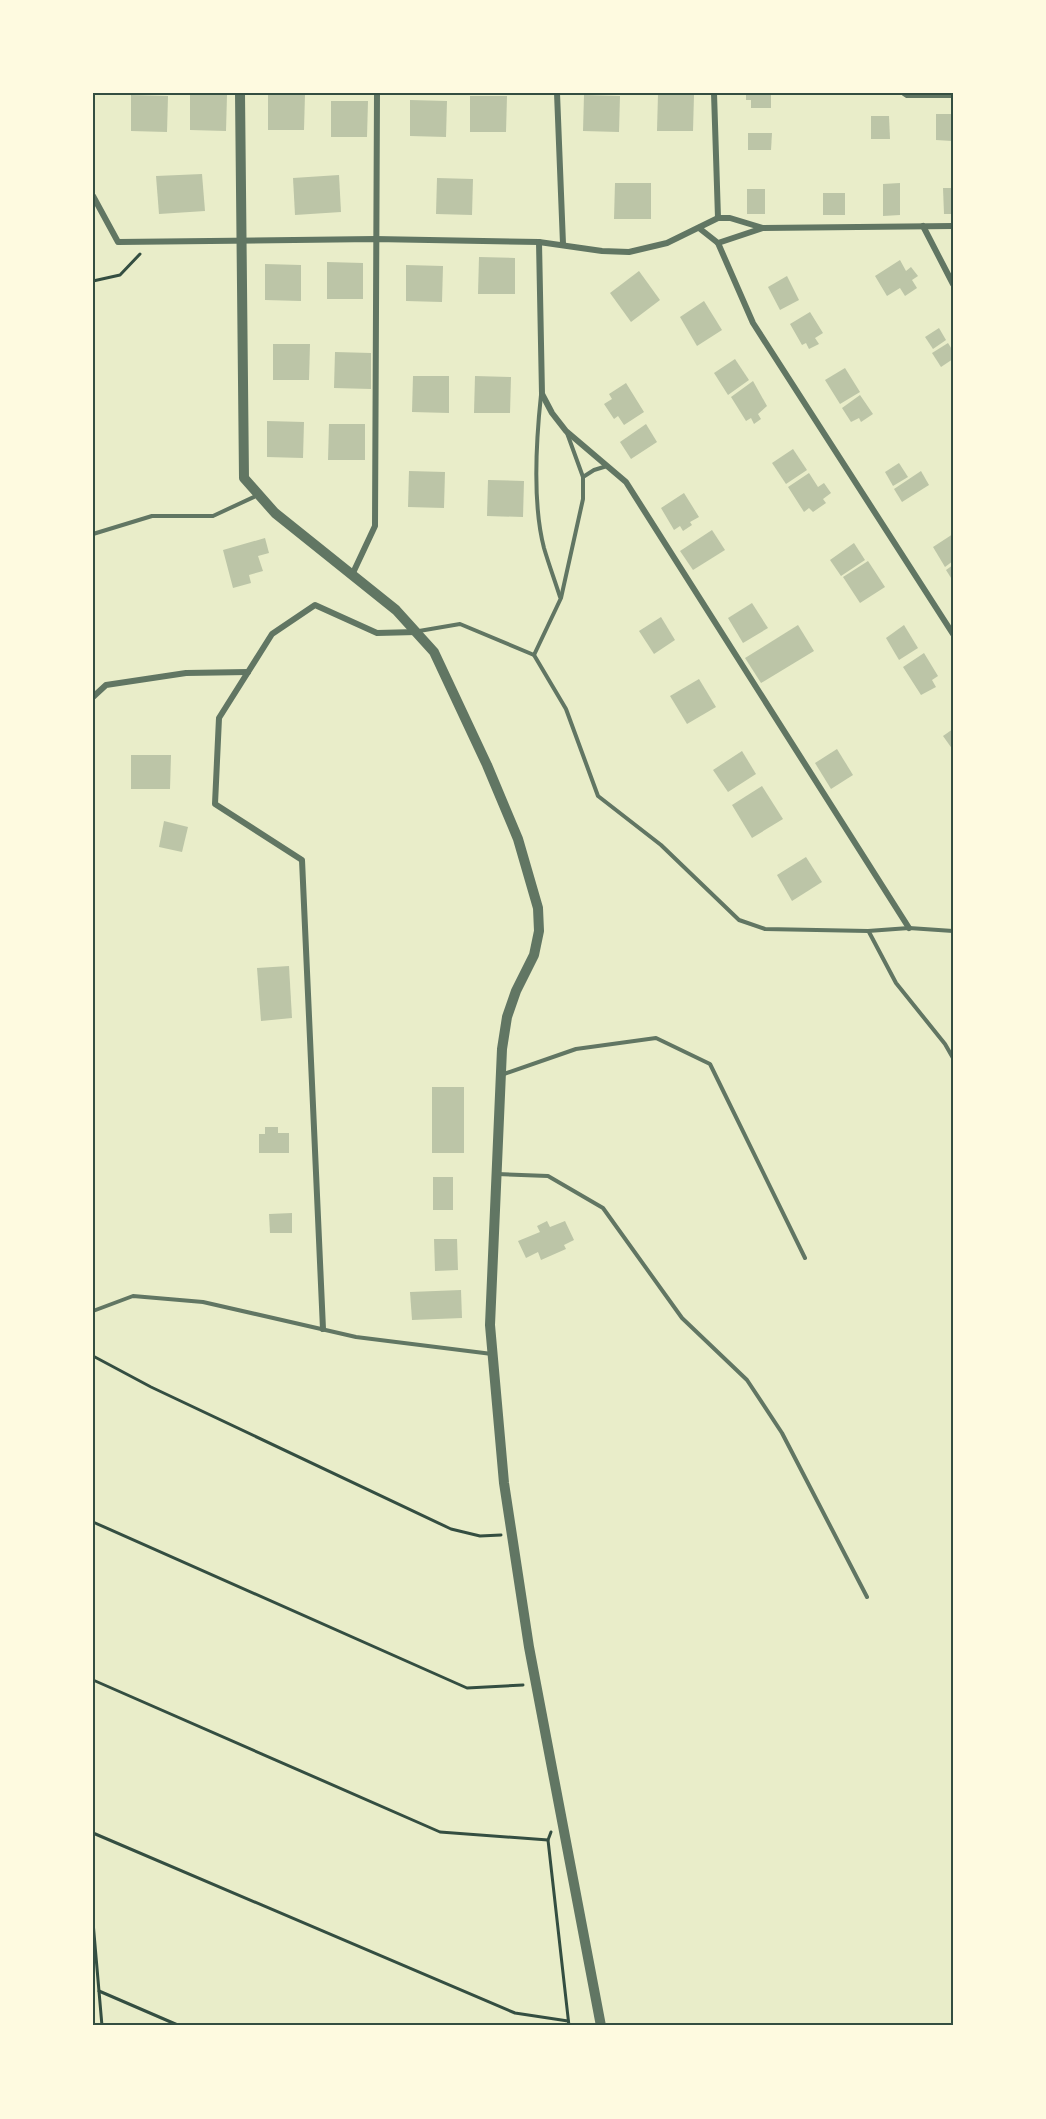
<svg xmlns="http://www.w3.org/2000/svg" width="1046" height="2119" viewBox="0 0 1046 2119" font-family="'PT Sans',sans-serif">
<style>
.building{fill:#bcc5a7}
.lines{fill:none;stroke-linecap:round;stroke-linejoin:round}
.path{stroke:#344e41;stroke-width:3}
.service{stroke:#617663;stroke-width:4}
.minor{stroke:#617663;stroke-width:6}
.tertiary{stroke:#617663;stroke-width:10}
.neatline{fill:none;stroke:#344e41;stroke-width:2}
</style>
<rect width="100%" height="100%" fill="#e9edc9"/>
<g class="building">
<polygon points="268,93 305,94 304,130 268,130"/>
<polygon points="746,93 771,93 771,108 751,108 751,100 746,100"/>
<polygon points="190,94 227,95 226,131 190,130"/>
<polygon points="658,94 694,95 693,131 657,131"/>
<polygon points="131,95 168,96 167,132 131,131"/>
<polygon points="584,95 620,96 619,132 583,131"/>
<polygon points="470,96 507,96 506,132 470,132"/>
<polygon points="410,100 447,101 446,137 410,136"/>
<polygon points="331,101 368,101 367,137 331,137"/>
<polygon points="936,114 952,114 952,141 936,140"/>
<polygon points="871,116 889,116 890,139 871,139"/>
<polygon points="748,133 772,133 771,150 748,150"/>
<polygon points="202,174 205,211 159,214 156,176"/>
<polygon points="339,175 341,212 295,215 293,178"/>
<polygon points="437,178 473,179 472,215 436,214"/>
<polygon points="615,183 651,183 651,219 614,219"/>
<polygon points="900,183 900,215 883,216 883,184"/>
<polygon points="943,188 953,188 953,214 944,214"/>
<rect x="747" y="189" width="18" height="25"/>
<rect x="823" y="193" width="22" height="22"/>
<polygon points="479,257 515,258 515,294 478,294"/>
<polygon points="900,260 906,271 911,267 918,276 912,280 917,288 905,296 900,288 887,296 875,276"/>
<polygon points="327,262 363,263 363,299 327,299"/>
<polygon points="265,264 301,265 301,301 265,300"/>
<polygon points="406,265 443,266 442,302 406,301"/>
<polygon points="639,271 660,300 631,322 610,293"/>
<polygon points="787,276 799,300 780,310 768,287"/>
<polygon points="704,301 722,330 697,346 680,317"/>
<polygon points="810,312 823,333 815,338 819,344 809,349 806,343 802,345 790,324"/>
<polygon points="939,328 946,340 933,349 925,337"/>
<polygon points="948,343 953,351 953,359 941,367 932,353"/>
<polygon points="273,344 310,344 309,380 273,380"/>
<polygon points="335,352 371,353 371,389 334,388"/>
<polygon points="735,359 749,380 728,395 714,373"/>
<polygon points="845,368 860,392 840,404 825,380"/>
<polygon points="413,376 449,376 449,413 412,412"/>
<polygon points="475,376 511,377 510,413 474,413"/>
<polygon points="753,381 767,406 758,414 761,419 754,424 751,418 746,421 731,397"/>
<polygon points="626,383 644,412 624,425 618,416 614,419 604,404 612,399 609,394"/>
<polygon points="860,395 873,414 861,422 859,418 851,422 842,408"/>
<polygon points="267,421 304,422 303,458 267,457"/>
<polygon points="329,424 365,424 365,460 328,460"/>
<polygon points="646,424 657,442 631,459 620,442"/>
<polygon points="793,449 807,470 786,484 772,463"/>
<polygon points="899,463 908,477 893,486 885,472"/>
<polygon points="409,471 445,472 444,508 408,507"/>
<polygon points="921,471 929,485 902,502 894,489"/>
<polygon points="809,473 818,487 824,483 831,493 823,499 826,503 813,512 809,508 804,512 788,487"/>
<polygon points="488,480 524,481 523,517 487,516"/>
<polygon points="684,493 699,517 690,522 692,525 683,531 680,526 674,530 661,508"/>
<polygon points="712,530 725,550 693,570 680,551"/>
<polygon points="953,534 953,561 945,567 933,547"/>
<polygon points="265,538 269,553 258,556 263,571 249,575 251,583 233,588 223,550"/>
<polygon points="854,543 865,560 841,576 830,560"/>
<polygon points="868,561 885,587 860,603 843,577"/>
<polygon points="953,565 953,581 946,570"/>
<polygon points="752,603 768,628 743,643 728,618"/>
<polygon points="661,617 675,640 654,654 639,631"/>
<polygon points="798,625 814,651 761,683 745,658"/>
<polygon points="904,625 918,648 899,660 886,638"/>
<polygon points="924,653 938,676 932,680 936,687 921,695 903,667"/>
<polygon points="699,679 716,707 687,724 670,696"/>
<polygon points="953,729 953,750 943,736"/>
<polygon points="837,749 853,775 831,789 815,763"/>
<polygon points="742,751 756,774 728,792 713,770"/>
<polygon points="131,755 171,755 170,789 131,789"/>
<polygon points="762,786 783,819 752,838 732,805"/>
<polygon points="164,821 188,827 182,852 159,847"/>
<polygon points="806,857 822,882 792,901 777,875"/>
<polygon points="289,966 292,1018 261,1021 257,968"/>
<rect x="432" y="1087" width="32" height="66"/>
<polygon points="265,1127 278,1127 278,1133 289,1133 289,1153 259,1153 259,1134 265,1134"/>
<rect x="433" y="1177" width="20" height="33"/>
<polygon points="292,1213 292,1233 270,1233 269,1214"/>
<polygon points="547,1221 550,1227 565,1221 574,1240 564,1245 566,1249 541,1260 538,1252 526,1258 518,1241 540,1232 537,1226"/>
<polygon points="434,1239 457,1239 458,1270 435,1271"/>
<polygon points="461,1290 462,1318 412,1320 410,1292"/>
</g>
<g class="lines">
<g class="path">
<polyline points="93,281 120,275 140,254"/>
<polyline points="93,1356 151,1387 451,1529 480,1536 501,1535"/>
<polyline points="93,1522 467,1688 523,1685"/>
<polyline points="93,1680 440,1832 548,1840"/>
<polyline points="551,1832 548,1840 569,2026"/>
<polyline points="93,1833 515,2013 568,2021"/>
<polyline points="93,1922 102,2026"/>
<polyline points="99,1991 180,2026"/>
</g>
<g class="service">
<path d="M541,395c-5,47 -9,107 3,153 5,17 11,33 16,49"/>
<polyline points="567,433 583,477"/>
<polyline points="93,534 152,516 213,516 258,495"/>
<polyline points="419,631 460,624 534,655 561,598 583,499 583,477 594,470 607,466"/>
<polyline points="534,655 566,709 598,796 661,845 739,920 765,929 868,931 909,928 953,931"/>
<polyline points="869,932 896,983 945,1044 953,1058"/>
<polyline points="501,1075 576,1049 656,1038 710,1064 805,1258"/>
<polyline points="497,1174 548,1176 603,1208 682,1318 747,1380 782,1433 867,1597"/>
<polyline points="93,1311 133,1296 203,1302 356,1337 492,1354"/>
</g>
<g class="minor">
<polyline points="557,93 563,244"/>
<polyline points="714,93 718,218"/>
<polyline points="904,93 907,95 953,95"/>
<polyline points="93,196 118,242 375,239 539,242 602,251 629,252 667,243 718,218 730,218 763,228 953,226"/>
<polyline points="923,226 953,284"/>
<polyline points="699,228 718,243 763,228"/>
<polyline points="539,242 542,394 552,413 566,431 626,482 909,928"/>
<polyline points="718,243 753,323 953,634"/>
<polyline points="352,575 375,526 377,93"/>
<polyline points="93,697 106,685 186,673 248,672"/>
<polyline points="323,1329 302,860 215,804 219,718 272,634 315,605 377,633 416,632"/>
</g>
<polyline class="tertiary" points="240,93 244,478 275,513 396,610 434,652 487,765 518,839 538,908 539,931 534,955 516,991 507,1017 502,1049 490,1325 504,1483 529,1647 601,2026"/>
</g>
<rect width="1046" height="2119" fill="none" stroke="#fefae0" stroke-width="189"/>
<rect x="94" y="94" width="858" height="1930" class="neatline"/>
</svg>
